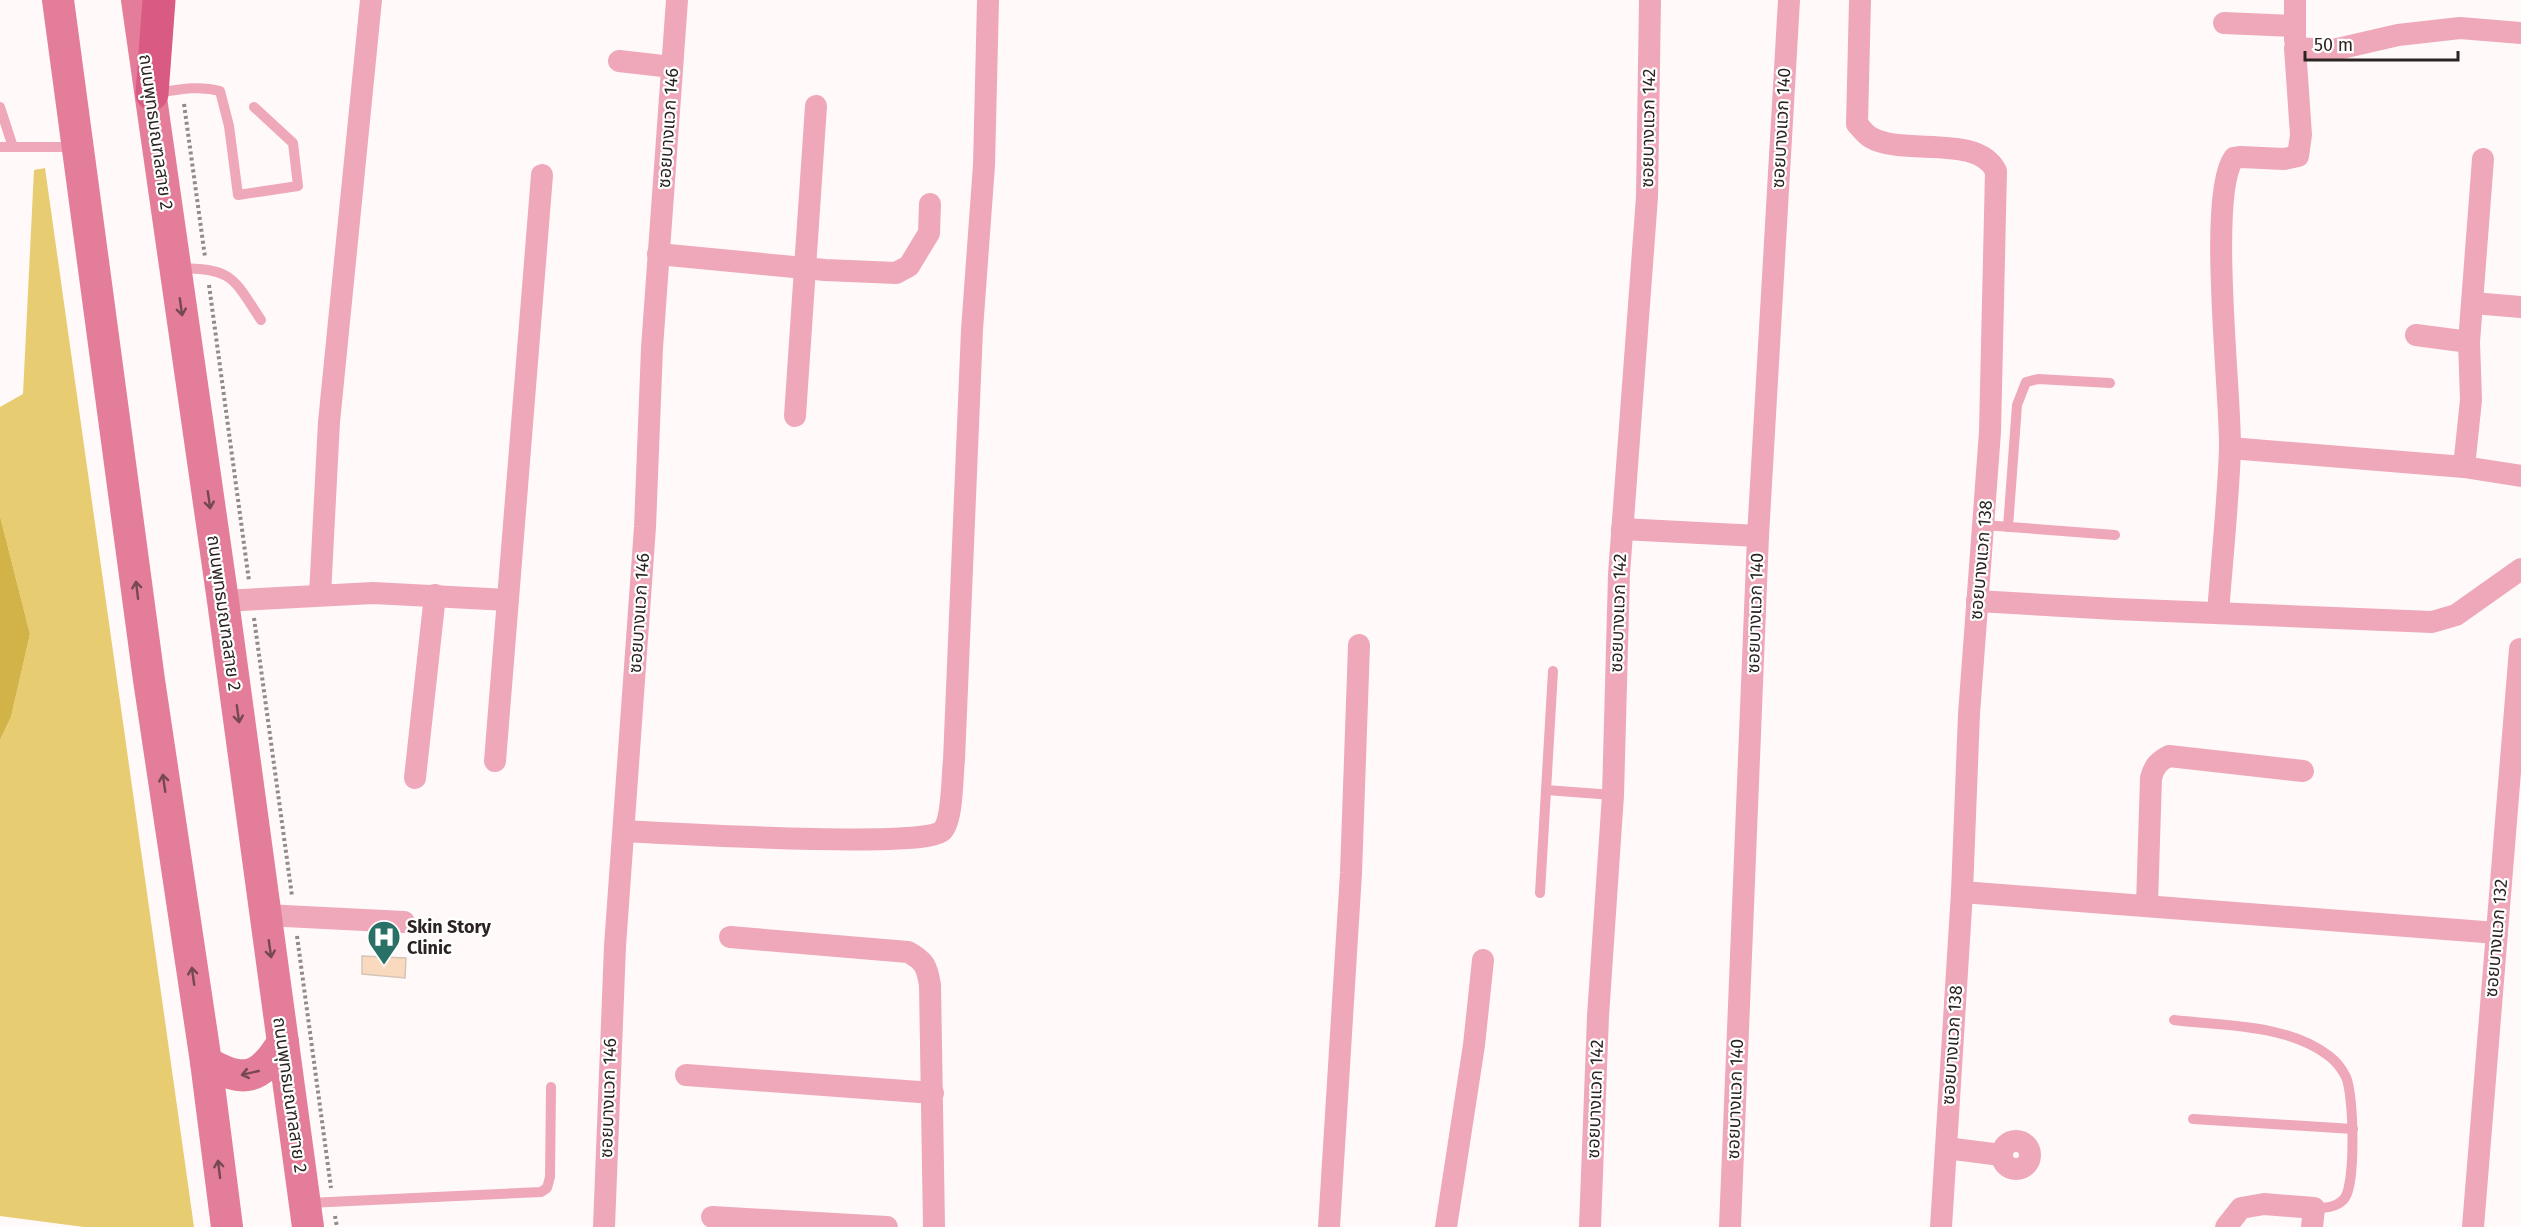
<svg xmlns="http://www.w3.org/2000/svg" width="2521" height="1227" viewBox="0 0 2521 1227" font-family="'Fira Sans','Noto Sans Thai',sans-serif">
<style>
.green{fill:#e7cc72}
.forest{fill:#d2b347}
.building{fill:#fadabe;stroke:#d5c5b7;stroke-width:1.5}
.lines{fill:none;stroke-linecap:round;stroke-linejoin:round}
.path{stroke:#918b89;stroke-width:4;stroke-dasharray:3 3;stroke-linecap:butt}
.service{stroke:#efa8ba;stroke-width:10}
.minor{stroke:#efa8ba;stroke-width:22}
.secondary{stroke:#e37d9a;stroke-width:32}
.primary{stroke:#d95b83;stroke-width:33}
.oneway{stroke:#754852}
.labels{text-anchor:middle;stroke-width:4.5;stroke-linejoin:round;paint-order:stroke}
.street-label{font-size:18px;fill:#2c2422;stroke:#fff}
.poi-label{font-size:18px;font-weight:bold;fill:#2c2422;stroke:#fff;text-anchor:start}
</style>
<rect width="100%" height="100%" fill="#fffaf9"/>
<polygon class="green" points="45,168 194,1227 84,1227 0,1216 0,740 11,717 30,634 0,516 0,407 23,394 34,170"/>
<polygon class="forest" points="0,516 30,634 11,717 0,740"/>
<polygon class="building" points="362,956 406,958 405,978 362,974"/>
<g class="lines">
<g class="path">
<polyline points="184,104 205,257"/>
<polyline points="209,285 249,581"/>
<polyline points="254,618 292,896"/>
<polyline points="297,936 331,1188"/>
<polyline points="335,1216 337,1227"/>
</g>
<g class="service">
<path d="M155,93c22,-3 43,-8 65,-2l9,35 9,69 60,-9 -5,-43 -39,-36"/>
<polyline points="0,107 13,147"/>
<polyline points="0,147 75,147"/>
<path d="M178,268c55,1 54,8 83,52"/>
<polyline points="1984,525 2115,535"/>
<polyline points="2008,527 2017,405 2026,382 2038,379 2110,383"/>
<polyline points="1546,790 1613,795"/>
<polyline points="1540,893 1553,671"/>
<path d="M2174,1020c50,6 114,4 155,36 8,6 13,13 17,21 8,18 10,109 -2,122 -8,9 -20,9 -30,9"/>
<polyline points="2193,1119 2353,1129"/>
<polyline points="308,1203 541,1192 547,1188 550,1177 551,1087"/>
</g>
<g class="minor">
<path d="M1860,0l-3,124c4,4 8,10 13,13 33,20 107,-4 126,34l-6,261 -21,282 -7,178 -21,335"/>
<polyline points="2295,0 2295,40"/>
<polyline points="2224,23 2295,26"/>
<polyline points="619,61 672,67"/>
<polyline points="658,254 825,270 896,273 909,266 929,233 930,204"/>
<polyline points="2473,303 2521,307"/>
<polyline points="2416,335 2469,342"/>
<polyline points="795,416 816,106"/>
<polyline points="2230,448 2464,467 2521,476"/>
<polyline points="2464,467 2471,400 2469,342 2483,159"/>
<polyline points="1622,529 1758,536"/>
<polyline points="320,595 329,422 371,0"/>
<polyline points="223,601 373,593 508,600"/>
<polyline points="1977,601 2115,609 2432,622 2456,615 2521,569"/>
<path d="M2218,613c4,-54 10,-109 12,-164 1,-55 -23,-255 4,-291l7,-1 43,2 14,-3 3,-21 -6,-87 38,2 65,-15 62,-7 61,5"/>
<polyline points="495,761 542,175"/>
<polyline points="415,778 435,595"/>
<path d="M624,831c42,2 300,18 318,0 11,-10 10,-56 12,-71l18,-430 12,-165 4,-165"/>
<polyline points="1962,892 2497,933"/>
<path d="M2147,904l4,-126c3,-12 8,-17 18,-22l134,15"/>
<polyline points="265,915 404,922"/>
<path d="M730,937l178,15c17,9 19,15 22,33l4,242"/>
<polyline points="686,1075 933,1093"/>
<circle cx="2016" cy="1155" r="14"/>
<polyline points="1946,1148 2001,1155"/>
<polyline points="712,1217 887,1227"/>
<polyline points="604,1227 615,946 645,527 652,348 677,0"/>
<polyline points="1329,1227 1351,873 1359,645"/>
<polyline points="1446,1227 1474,1045 1483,960"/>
<polyline points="1590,1227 1598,1016 1613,795 1619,574 1647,197 1650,0"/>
<polyline points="1730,1227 1758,536 1789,0"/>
<polyline points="2226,1227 2241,1208 2264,1204 2314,1208 2312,1227"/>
<polyline points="2473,1227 2520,649"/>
</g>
<g class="secondary">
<polyline points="58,0 149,680 206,1062 227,1227"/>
<polyline points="137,0 223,601 308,1227"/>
<path d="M206,1062c38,22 54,18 77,-20"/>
</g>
<polyline class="primary" points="152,94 159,0"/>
</g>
<defs><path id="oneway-shaft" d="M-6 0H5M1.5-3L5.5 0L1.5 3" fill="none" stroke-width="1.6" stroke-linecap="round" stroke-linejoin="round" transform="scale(1.5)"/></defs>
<g class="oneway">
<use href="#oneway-shaft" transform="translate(181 307) rotate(82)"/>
<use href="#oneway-shaft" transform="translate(209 500) rotate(82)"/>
<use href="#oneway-shaft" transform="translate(137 590) rotate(-97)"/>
<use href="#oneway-shaft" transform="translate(238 714) rotate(82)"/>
<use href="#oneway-shaft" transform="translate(164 783) rotate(-98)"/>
<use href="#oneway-shaft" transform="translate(270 949) rotate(82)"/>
<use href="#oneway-shaft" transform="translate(193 976) rotate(-98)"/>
<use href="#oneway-shaft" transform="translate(250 1073) rotate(167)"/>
<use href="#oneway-shaft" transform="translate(219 1169) rotate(-97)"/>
</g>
<defs>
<g id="hospital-pin" transform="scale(1.725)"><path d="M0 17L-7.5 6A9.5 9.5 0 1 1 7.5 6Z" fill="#297066" stroke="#fff"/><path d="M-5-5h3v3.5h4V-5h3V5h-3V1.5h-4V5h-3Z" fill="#fff"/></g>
</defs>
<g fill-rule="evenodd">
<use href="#hospital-pin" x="384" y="937"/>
</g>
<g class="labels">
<g class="street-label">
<text transform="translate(668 128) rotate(-86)" y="6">ซอยบางแวก 146</text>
<text transform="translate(1648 128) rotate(-89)" y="6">ซอยบางแวก 142</text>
<text transform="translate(1781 128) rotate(-87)" y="6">ซอยบางแวก 140</text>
<text transform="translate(156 132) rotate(82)" y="6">ถนนพุทธมณฑลสาย 2</text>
<text transform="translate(1981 560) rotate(-85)" y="6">ซอยบางแวก 138</text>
<text transform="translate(224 613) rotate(82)" y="6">ถนนพุทธมณฑลสาย 2</text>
<text transform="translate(639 613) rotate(-86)" y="6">ซอยบางแวก 146</text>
<text transform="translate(1618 613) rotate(-88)" y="6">ซอยบางแวก 142</text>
<text transform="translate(1755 613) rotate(-88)" y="6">ซอยบางแวก 140</text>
<text transform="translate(2496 938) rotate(-85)" y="6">ซอยบางแวก 132</text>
<text transform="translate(1952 1045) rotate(-86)" y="6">ซอยบางแวก 138</text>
<text transform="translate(290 1095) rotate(82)" y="6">ถนนพุทธมณฑลสาย 2</text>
<text transform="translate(608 1098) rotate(-88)" y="6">ซอยบางแวก 146</text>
<text transform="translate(1595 1099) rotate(-88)" y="6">ซอยบางแวก 142</text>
<text transform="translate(1735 1099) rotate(-88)" y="6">ซอยบางแวก 140</text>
</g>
<g class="poi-label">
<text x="407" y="933">Skin Story<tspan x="407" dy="21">Clinic</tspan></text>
</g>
</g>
<path d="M2305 51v9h153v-9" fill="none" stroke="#2c2422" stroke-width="3"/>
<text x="2314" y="51" font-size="18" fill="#2c2422" stroke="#ffffff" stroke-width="4.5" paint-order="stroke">50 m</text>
</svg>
